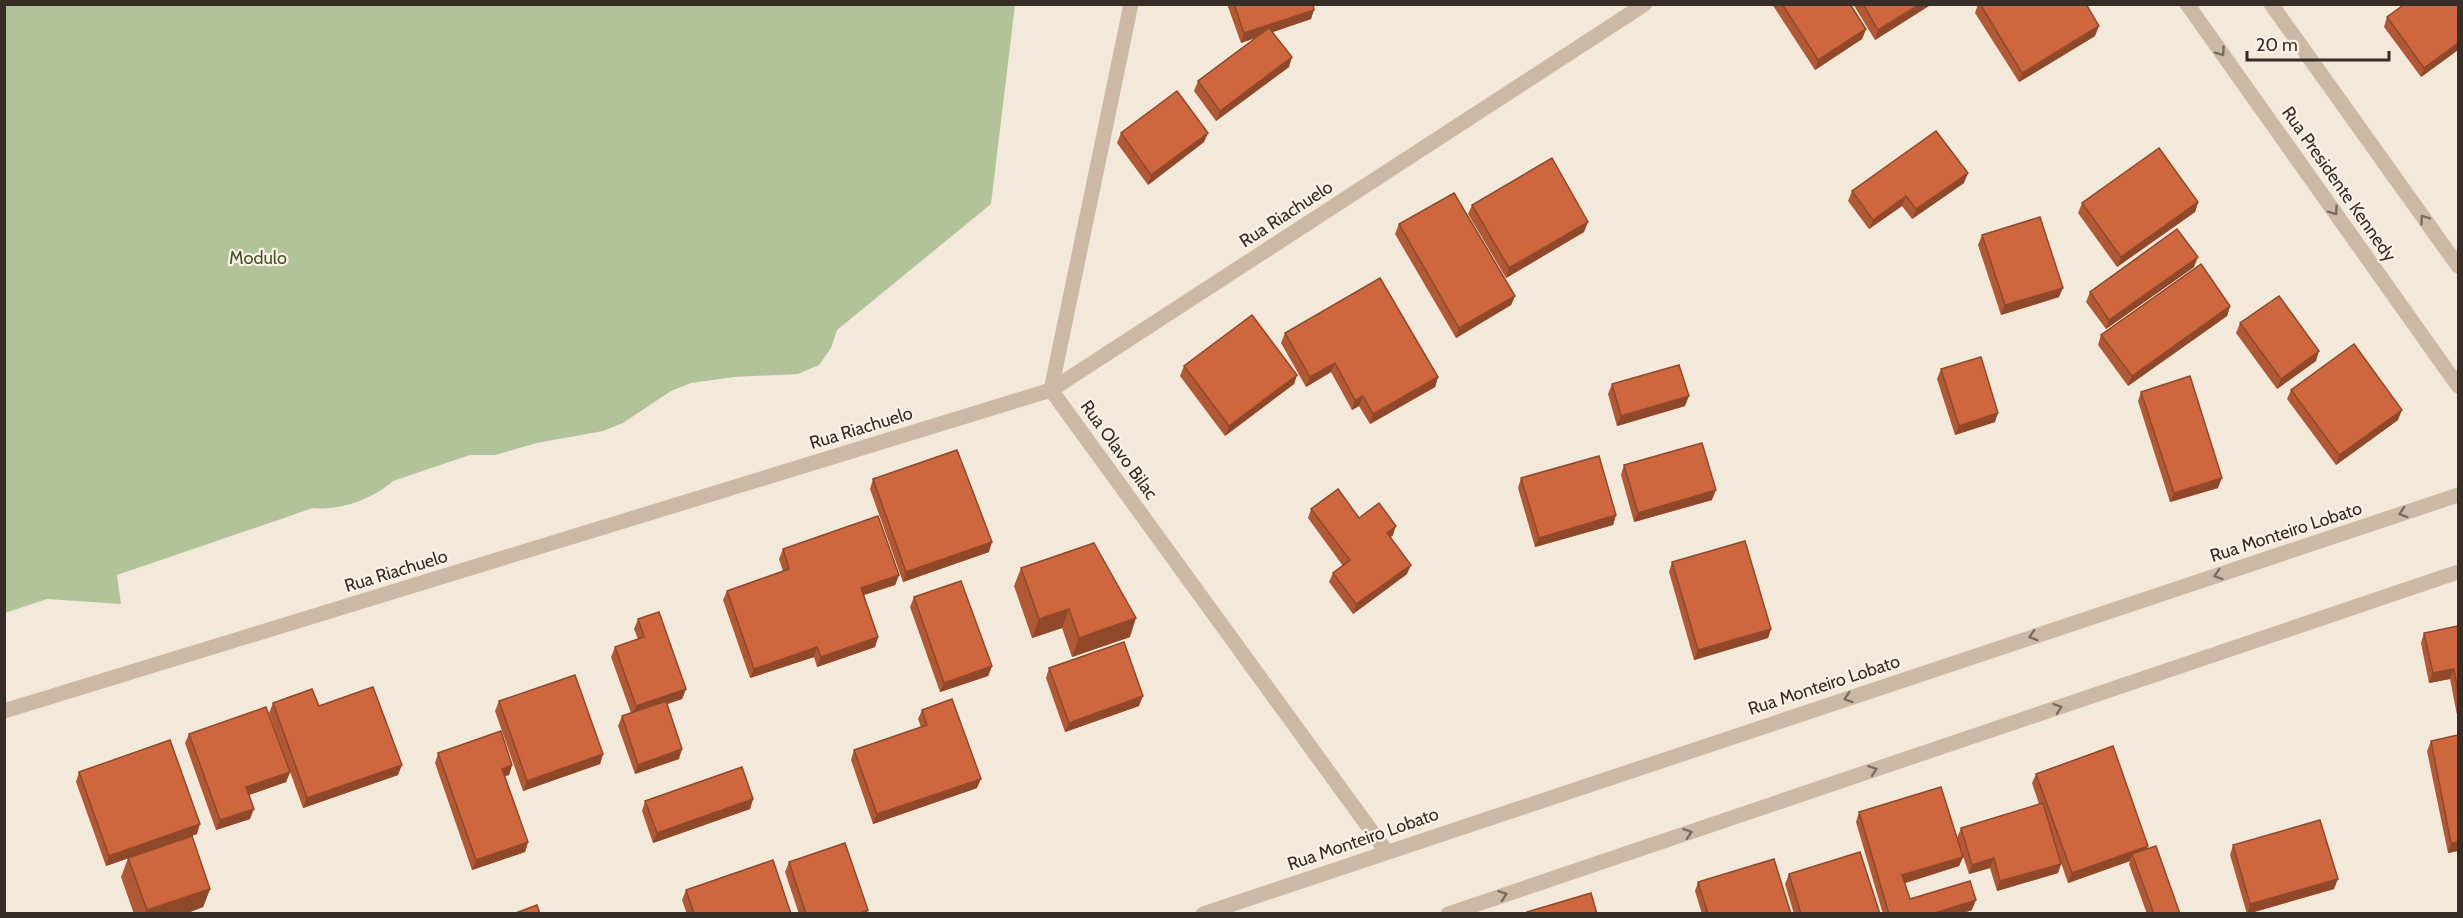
<svg xmlns="http://www.w3.org/2000/svg" width="2463" height="918" viewBox="0 0 2463 918" font-family="Cabin,sans-serif">
<style>
.green{fill:#b3c399}
.lines{fill:none;stroke-linecap:round;stroke-linejoin:round}
.minor{stroke:#ccb9a5;stroke-width:15}
.tertiary{stroke:#ccb9a5;stroke-width:15}
.wall{fill:#b15934}
.shaded-wall{fill:#90482b}
.building{fill:#ce673d;stroke:#90482b;stroke-width:1.5}
.oneway{stroke:#7a6c60}
.labels{text-anchor:middle;stroke-width:4.5;stroke-linejoin:round;paint-order:stroke}
.street-label{font-size:18px;fill:#372d27;stroke:#fbf2e7}
.park-label{font-size:18px;fill:#445729;stroke:#fbf2e7}
</style>
<rect width="100%" height="100%" fill="#f3e9da"/>
<path class="green" d="M4,5l1,-1 1010,1 -24,199 -154,126 -6,18 -12,17 -21,9 -64,3 -43,6 -20,8 -48,32 -20,8 -66,12 -42,12h-25l-77,26c-20,18 -53,30 -80,27l-196,67 4,29 -74,-5 -42,14z"/>
<g class="lines">
<g class="minor">
<polyline points="1131,4 1051,390 1386,851"/>
<polyline points="4,711 1051,390 1645,4"/>
</g>
<g class="tertiary">
<polyline points="2187,4 2458,386"/>
<polyline points="2271,4 2458,266"/>
<polyline points="1203,914 2458,495"/>
<polyline points="1448,914 2458,572"/>
</g>
</g>
<g class="wall">
<polygon points="1227,4 1313,4 1311,19 1273,32 1289,67 1216,121 1194,91 1198,81 1255,38 1241,43"/>
<polygon points="1772,4 1850,4 1866,29 1862,39 1815,70"/>
<polygon points="1853,4 1932,4 1875,40"/>
<polygon points="1978,4 2086,4 2095,36 2019,82 1975,13"/>
<polygon points="2458,4 2458,50 2421,77 2384,27 2387,17"/>
<polygon points="1121,133 1204,142 1148,185 1117,143"/>
<polygon points="1964,183 1912,219 1902,206 1869,229 1848,201 1852,191"/>
<polygon points="2198,202 2195,212 2117,267 2078,213 2082,203"/>
<polygon points="1472,205 1584,232 1506,278 1468,214"/>
<polygon points="1399,224 1515,296 1511,305 1456,338 1395,234"/>
<polygon points="1982,235 2059,297 2001,315 1978,245"/>
<polygon points="2194,267 2106,329 2086,302 2090,292"/>
<polygon points="2230,306 2227,316 2128,386 2098,345 2101,335"/>
<polygon points="2240,323 2316,361 2277,389 2236,333"/>
<polygon points="1285,333 1438,377 1435,387 1370,424 1359,406 1352,410 1331,372 1306,387 1281,343"/>
<polygon points="1184,366 1297,375 1294,384 1225,436 1180,376"/>
<polygon points="1941,369 1995,422 1955,435 1937,379"/>
<polygon points="1612,384 1685,406 1617,426 1608,394"/>
<polygon points="2291,390 2398,420 2336,465 2287,399"/>
<polygon points="2141,392 2218,488 2170,502 2138,401"/>
<polygon points="1624,465 1712,500 1634,522 1621,475"/>
<polygon points="1521,478 1616,515 1613,525 1535,547 1518,488"/>
<polygon points="873,479 989,552 903,582 870,489"/>
<polygon points="1311,509 1359,518 1393,535 1391,537 1407,574 1353,614 1329,582 1333,573 1343,566 1308,518"/>
<polygon points="783,549 899,575 895,585 864,595 878,637 875,647 817,667 814,657 750,678 723,600 727,591 783,571 779,559"/>
<polygon points="1672,562 1771,629 1768,638 1694,660 1669,572"/>
<polygon points="1021,568 1130,637 1072,657 1062,628 1032,638 1014,586"/>
<polygon points="914,597 992,666 988,676 940,692 910,607"/>
<polygon points="638,619 686,689 682,699 667,704 679,759 635,774 618,726 622,716 631,713 611,657 615,647 638,639 634,629"/>
<polygon points="2458,626 2458,720 2450,679 2429,683 2421,643 2424,633"/>
<polygon points="1049,668 1139,706 1065,732 1046,678"/>
<polygon points="499,701 603,754 600,764 523,791 495,711"/>
<polygon points="273,703 319,706 398,775 303,808 269,713"/>
<polygon points="922,710 977,788 873,824 851,760 854,750 921,727 918,719"/>
<polygon points="189,734 290,772 286,782 249,795 250,819 216,830 185,743"/>
<polygon points="2458,735 2458,851 2448,853 2427,751 2431,741"/>
<polygon points="438,753 512,765 509,775 505,776 528,842 525,852 472,870 435,763"/>
<polygon points="79,772 197,834 106,866 76,782"/>
<polygon points="2036,774 2147,849 2180,914 2147,914 2129,864 2130,861 2068,883 2060,860 2061,864 2058,873 1997,891 1990,868 1969,874 1957,838 1961,828 2039,804 2032,783"/>
<polygon points="753,799 750,809 653,843 642,811 645,801"/>
<polygon points="1859,812 1963,857 1959,866 1905,883 1910,899 1972,910 1960,914 1883,914 1856,822"/>
<polygon points="2233,845 2334,889 2247,914 2230,855"/>
<polygon points="128,858 210,889 203,907 185,914 134,914 121,877"/>
<polygon points="789,862 868,910 867,914 799,914 785,872"/>
<polygon points="1789,874 1880,914 1794,914 1785,884"/>
<polygon points="1698,882 1791,914 1702,914 1695,891"/>
<polygon points="686,890 791,914 687,914 682,900"/>
</g>
<g class="shaded-wall">
<polygon points="1920,4 1932,4 1875,40 1878,30"/>
<polygon points="1314,10 1311,19 1241,43 1244,33"/>
<polygon points="2099,26 2095,36 2019,82 2022,73"/>
<polygon points="1866,29 1862,39 1815,70 1818,60"/>
<polygon points="2458,43 2458,50 2421,77 2424,68"/>
<polygon points="1292,57 1289,67 1216,121 1220,111"/>
<polygon points="1208,133 1204,142 1148,185 1151,175"/>
<polygon points="1968,173 1964,183 1912,219 1916,209"/>
<polygon points="1906,196 1902,206 1869,229 1873,220"/>
<polygon points="2198,202 2195,212 2117,267 2121,257"/>
<polygon points="1588,222 1584,232 1506,278 1509,268"/>
<polygon points="2198,257 2194,267 2106,329 2109,320"/>
<polygon points="2063,288 2059,297 2001,315 2005,305"/>
<polygon points="1515,296 1511,305 1456,338 1459,328"/>
<polygon points="2230,306 2227,316 2128,386 2132,376"/>
<polygon points="2319,351 2316,361 2277,389 2281,379"/>
<polygon points="1335,363 1331,372 1306,387 1310,377"/>
<polygon points="1297,375 1294,384 1225,436 1229,426"/>
<polygon points="1438,377 1435,387 1370,424 1373,414"/>
<polygon points="1363,396 1359,406 1352,410 1355,400"/>
<polygon points="1689,396 1685,406 1617,426 1621,416"/>
<polygon points="2402,410 2398,420 2336,465 2339,455"/>
<polygon points="1998,413 1995,422 1955,435 1959,426"/>
<polygon points="2222,478 2218,488 2170,502 2174,493"/>
<polygon points="1716,490 1712,500 1634,522 1638,513"/>
<polygon points="1616,515 1613,525 1535,547 1539,538"/>
<polygon points="1396,526 1393,535 1384,543 1387,533"/>
<polygon points="992,542 989,552 903,582 906,572"/>
<polygon points="1411,565 1407,574 1353,614 1356,604"/>
<polygon points="899,575 895,585 857,597 861,588"/>
<polygon points="1069,609 1062,628 1032,638 1039,619"/>
<polygon points="1136,618 1130,637 1072,657 1079,638"/>
<polygon points="1771,629 1768,638 1694,660 1698,650"/>
<polygon points="878,637 875,647 817,667 821,657"/>
<polygon points="817,647 814,657 750,678 754,669"/>
<polygon points="992,666 988,676 940,692 944,683"/>
<polygon points="2454,669 2450,679 2429,683 2433,673"/>
<polygon points="686,689 682,699 632,716 636,706"/>
<polygon points="1143,696 1139,706 1065,732 1069,723"/>
<polygon points="682,749 679,759 635,774 638,765"/>
<polygon points="603,754 600,764 523,791 527,781"/>
<polygon points="402,765 398,775 303,808 307,798"/>
<polygon points="512,765 509,775 498,778 502,769"/>
<polygon points="290,772 286,782 243,797 246,787"/>
<polygon points="981,779 977,788 873,824 877,814"/>
<polygon points="753,799 750,809 653,843 657,833"/>
<polygon points="254,809 250,819 216,830 220,820"/>
<polygon points="200,824 197,834 106,866 109,856"/>
<polygon points="528,842 525,852 472,870 476,860"/>
<polygon points="2458,842 2458,851 2448,853 2451,843"/>
<polygon points="2148,846 2145,856 2132,854 2130,861 2068,883 2072,873"/>
<polygon points="1963,857 1959,866 1899,885 1902,875"/>
<polygon points="1994,858 1990,868 1969,874 1972,865"/>
<polygon points="2061,864 2058,873 1997,891 2000,881"/>
<polygon points="2338,879 2334,889 2247,914 2250,904"/>
<polygon points="210,889 203,907 185,914 146,914 147,910"/>
<polygon points="1976,900 1972,910 1960,914 1932,914"/>
</g>
<g class="building">
<polygon points="1234,4 1313,4 1314,10 1244,33"/>
<polygon points="1782,4 1850,4 1866,29 1818,60"/>
<polygon points="1863,4 1920,4 1878,30"/>
<polygon points="1980,4 2086,4 2099,26 2022,73"/>
<polygon points="2405,4 2458,4 2458,43 2424,68 2387,17"/>
<polygon points="1269,28 1292,57 1220,111 1198,81"/>
<polygon points="1177,91 1208,133 1151,175 1121,133"/>
<polygon points="1936,131 1968,173 1916,209 1906,196 1873,220 1852,191"/>
<polygon points="2159,148 2198,202 2121,257 2082,203"/>
<polygon points="1552,158 1588,222 1509,268 1472,205"/>
<polygon points="1454,193 1515,296 1459,328 1399,224"/>
<polygon points="2040,217 2063,288 2005,305 1982,235"/>
<polygon points="2177,229 2198,257 2109,320 2090,292"/>
<polygon points="2201,264 2230,306 2132,376 2101,335"/>
<polygon points="1380,278 1438,377 1373,414 1363,396 1355,400 1335,363 1310,377 1285,333"/>
<polygon points="2279,296 2319,351 2281,379 2240,323"/>
<polygon points="1252,315 1297,375 1229,426 1184,366"/>
<polygon points="2354,344 2402,410 2339,455 2291,390"/>
<polygon points="1981,357 1998,413 1959,426 1941,369"/>
<polygon points="1679,365 1689,396 1621,416 1612,384"/>
<polygon points="2190,376 2222,478 2174,493 2141,392"/>
<polygon points="1702,443 1716,490 1638,513 1624,465"/>
<polygon points="957,450 992,542 906,572 873,479"/>
<polygon points="1599,456 1616,515 1539,538 1521,478"/>
<polygon points="1338,489 1359,518 1379,503 1396,526 1387,533 1411,565 1356,604 1333,573 1350,560 1311,509"/>
<polygon points="878,516 899,575 861,588 878,637 821,657 817,647 754,669 727,591 789,569 783,549"/>
<polygon points="1745,541 1771,629 1698,650 1672,562"/>
<polygon points="1094,543 1136,618 1079,638 1069,609 1039,619 1021,568"/>
<polygon points="961,581 992,666 944,683 914,597"/>
<polygon points="659,612 686,689 636,706 615,647 644,637 638,619"/>
<polygon points="2458,626 2458,693 2454,669 2433,673 2424,633"/>
<polygon points="1124,642 1143,696 1069,723 1049,668"/>
<polygon points="575,675 603,754 527,781 499,701"/>
<polygon points="373,687 402,765 307,798 273,703 312,689 319,706"/>
<polygon points="952,699 981,779 877,814 854,750 927,725 922,710"/>
<polygon points="666,701 682,749 638,765 622,716"/>
<polygon points="266,707 290,772 246,787 254,809 220,820 189,734"/>
<polygon points="501,731 512,765 502,769 528,842 476,860 438,753"/>
<polygon points="2458,735 2458,842 2451,843 2431,741"/>
<polygon points="170,740 200,824 109,856 79,772"/>
<polygon points="2113,746 2148,846 2072,873 2036,774"/>
<polygon points="742,767 753,799 657,833 645,801"/>
<polygon points="1941,787 1963,857 1902,875 1910,899 1970,881 1976,900 1932,914 1889,914 1859,812"/>
<polygon points="2043,803 2061,864 2000,881 1994,858 1972,865 1961,828"/>
<polygon points="2320,820 2338,879 2250,904 2233,845"/>
<polygon points="192,836 210,889 147,910 128,858"/>
<polygon points="845,843 868,910 859,914 806,914 789,862"/>
<polygon points="2156,846 2180,914 2154,914 2132,854"/>
<polygon points="1860,852 1880,914 1801,914 1789,874"/>
<polygon points="1774,859 1791,914 1708,914 1698,882"/>
<polygon points="773,860 791,914 694,914 686,890"/>
<polygon points="1591,893 1597,914 1528,914 1527,912"/>
<polygon points="537,905 540,914 513,914"/>
</g>
<defs><path id="oneway-chevron" d="M-2-3.5L2.5 0L-2 3.5" fill="none" stroke-width="1.6" stroke-linecap="round" stroke-linejoin="round" transform="scale(1.5)"/></defs>
<g class="oneway">
<use href="#oneway-chevron" transform="translate(2221 52) rotate(55)"/>
<use href="#oneway-chevron" transform="translate(2334 211) rotate(55)"/>
<use href="#oneway-chevron" transform="translate(2424 219) rotate(-126)"/>
<use href="#oneway-chevron" transform="translate(2403 513) rotate(162)"/>
<use href="#oneway-chevron" transform="translate(2218 575) rotate(162)"/>
<use href="#oneway-chevron" transform="translate(2033 636) rotate(162)"/>
<use href="#oneway-chevron" transform="translate(1848 698) rotate(162)"/>
<use href="#oneway-chevron" transform="translate(2058 708) rotate(-19)"/>
<use href="#oneway-chevron" transform="translate(1873 770) rotate(-19)"/>
<use href="#oneway-chevron" transform="translate(1688 833) rotate(-19)"/>
<use href="#oneway-chevron" transform="translate(1503 895) rotate(-19)"/>
</g>
<g class="labels">
<g class="street-label">
<text transform="translate(2339 184) rotate(55)" y="6">Rua Presidente Kennedy</text>
<text transform="translate(1286 214) rotate(-33)" y="6">Rua Riachuelo</text>
<text transform="translate(861 428) rotate(-17)" y="6">Rua Riachuelo</text>
<text transform="translate(1119 450) rotate(54)" y="6">Rua Olavo Bilac</text>
<text transform="translate(2286 532) rotate(-18)" y="6">Rua Monteiro Lobato</text>
<text transform="translate(396 571) rotate(-17)" y="6">Rua Riachuelo</text>
<text transform="translate(1824 685) rotate(-18)" y="6">Rua Monteiro Lobato</text>
<text transform="translate(1363 839) rotate(-19)" y="6">Rua Monteiro Lobato</text>
</g>
<g class="park-label">
<text x="258" y="264">Modulo</text>
</g>
</g>
<rect width="2463" height="918" fill="none" stroke="#372d27" stroke-width="12"/>
<path d="M2247 51v9h142v-9" fill="none" stroke="#372d27" stroke-width="3"/>
<text x="2256" y="51" font-size="18" fill="#372d27" stroke="#fbf2e7" stroke-width="4.5" paint-order="stroke">20 m</text>
</svg>
